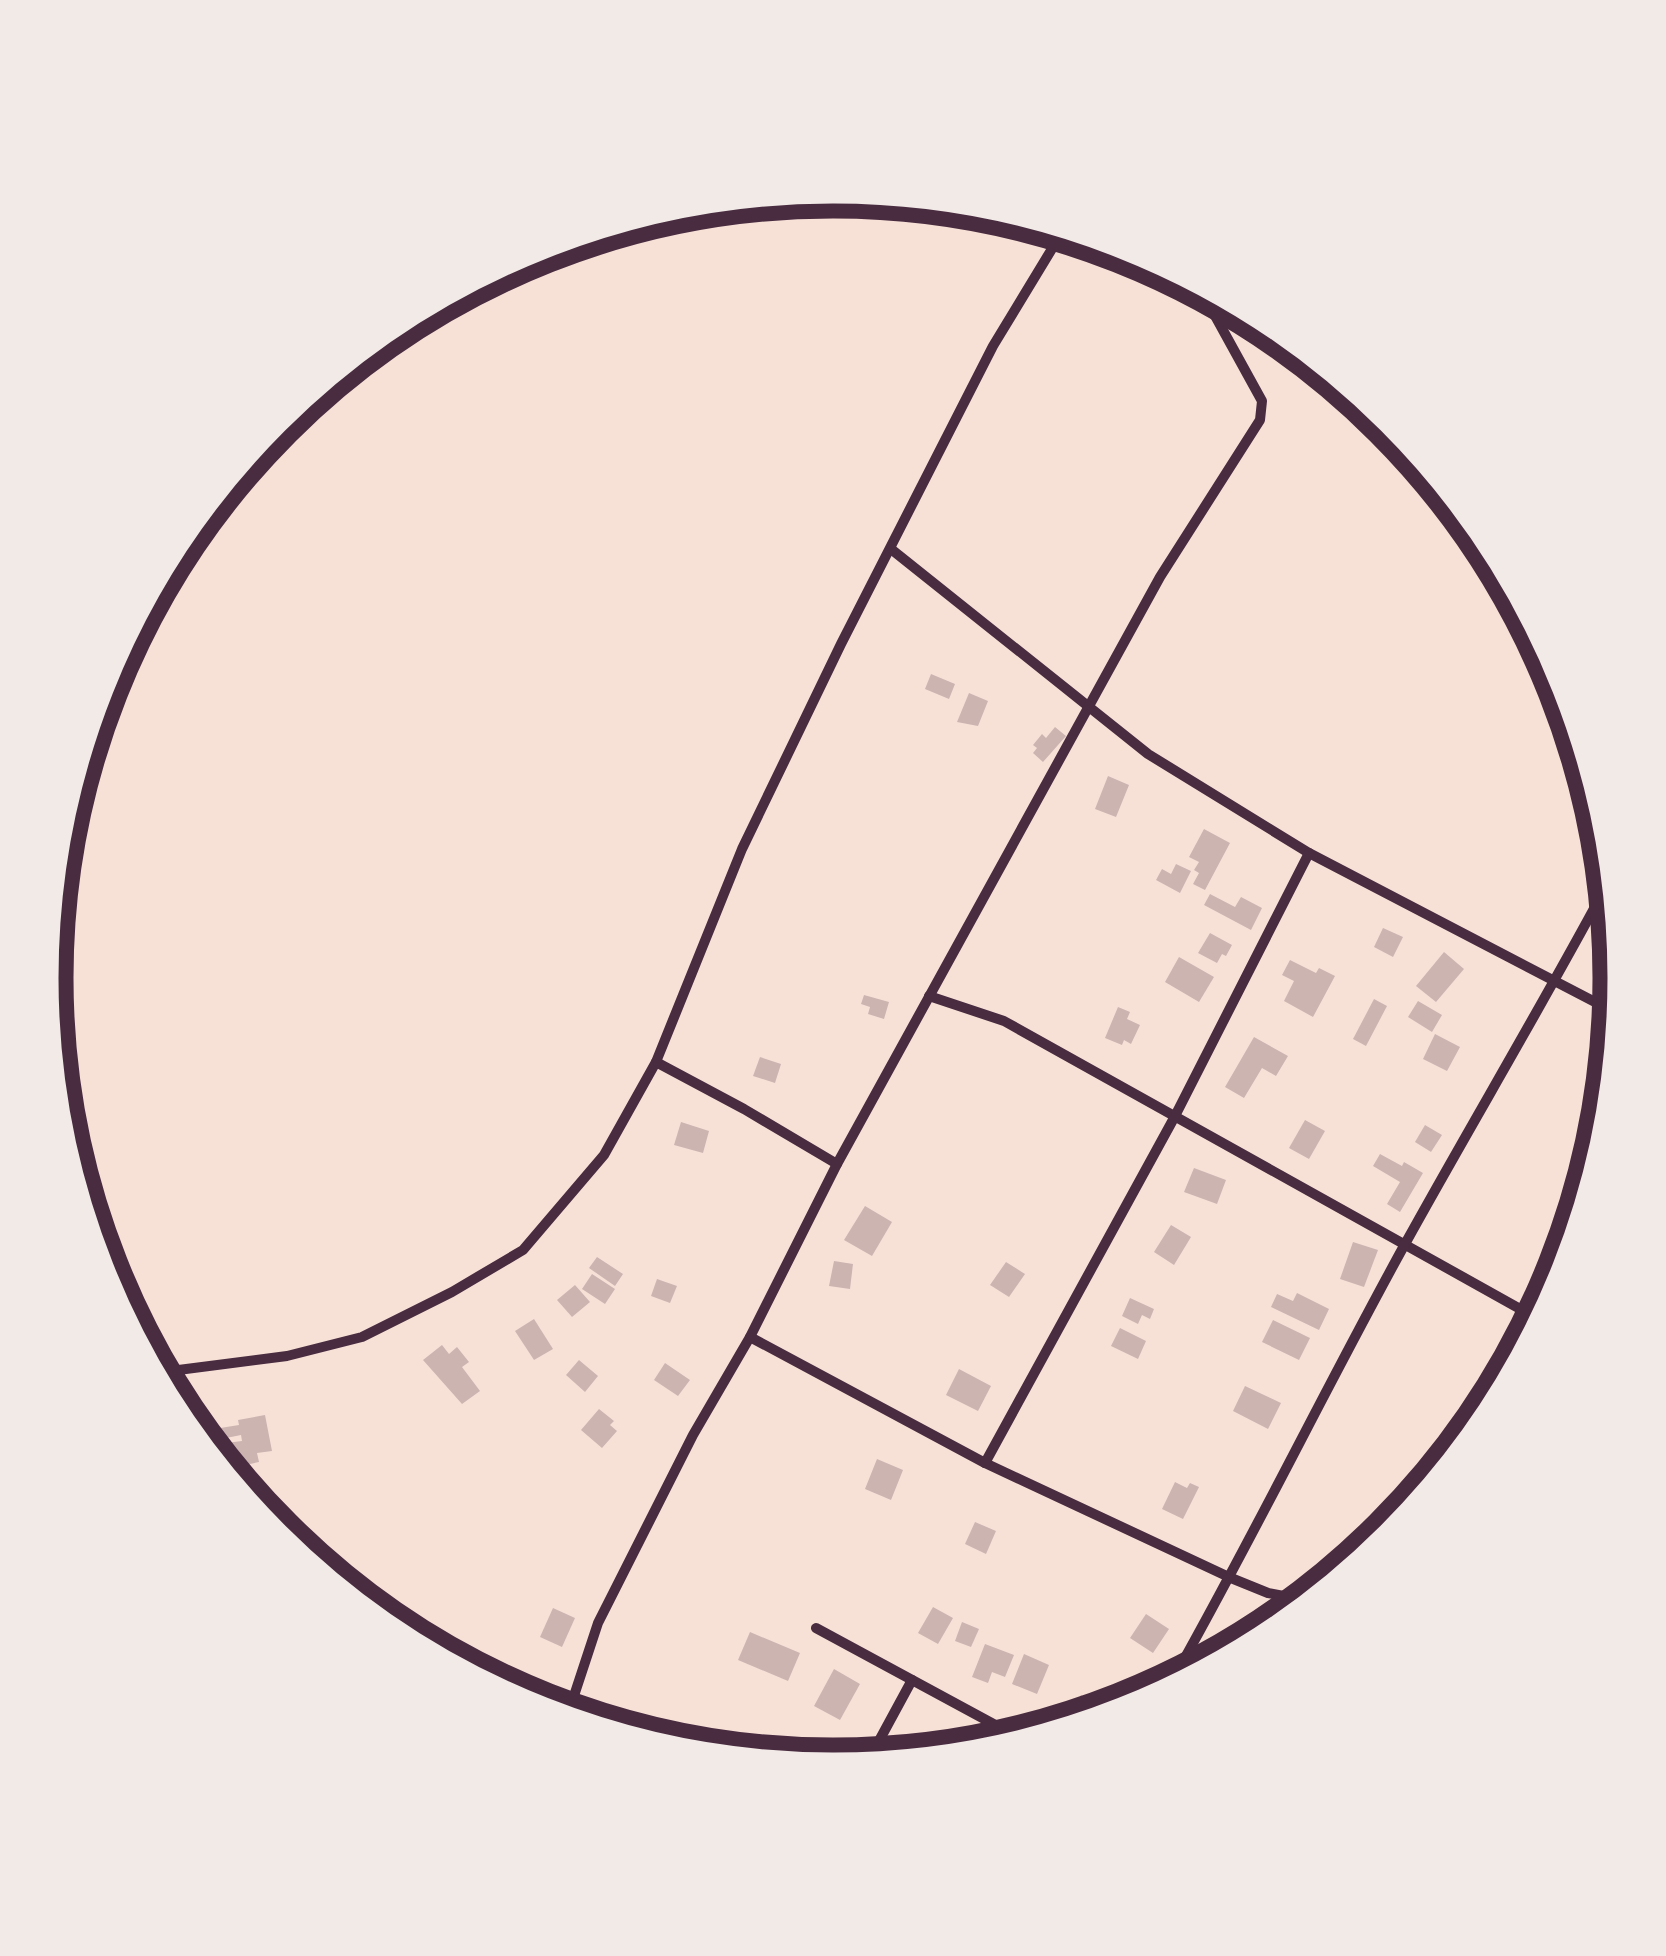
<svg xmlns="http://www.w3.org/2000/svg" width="1666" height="1956" viewBox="0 0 1666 1956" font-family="Rubik,sans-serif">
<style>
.building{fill:#ccb4b1}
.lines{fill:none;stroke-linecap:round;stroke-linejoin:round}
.minor{stroke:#4a2c40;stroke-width:10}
.rim{fill:none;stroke:#4a2c40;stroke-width:15}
</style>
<rect width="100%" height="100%" fill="#f7e1d7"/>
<g class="building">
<polygon points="931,674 955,684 949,699 925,689"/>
<polygon points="969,693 988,701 978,726 957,722"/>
<polygon points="1055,727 1066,736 1043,762 1033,753 1037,748 1033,745 1042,734 1046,738"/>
<polygon points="1108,776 1129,785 1116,817 1095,809"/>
<polygon points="1204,829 1230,843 1205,890 1193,884 1199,873 1194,870 1199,862 1189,857"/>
<polygon points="1176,864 1191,871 1180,893 1156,880 1162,869 1171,874"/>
<polygon points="1210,894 1235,907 1241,897 1262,908 1251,930 1204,905"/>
<polygon points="1383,928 1403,937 1393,957 1374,947"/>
<polygon points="1210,933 1232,945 1226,956 1222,954 1217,963 1198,953"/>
<polygon points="1444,952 1464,969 1436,1002 1416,986"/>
<polygon points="1179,957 1214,977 1199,1002 1165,982"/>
<polygon points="1290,960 1316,973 1319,968 1335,976 1313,1017 1284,1001 1294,981 1282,975"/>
<polygon points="864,995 889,1002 884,1019 868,1014 870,1007 861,1004"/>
<polygon points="1374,999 1387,1006 1366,1046 1353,1039"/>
<polygon points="1418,1001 1442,1015 1432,1032 1408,1017"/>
<polygon points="1118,1007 1130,1012 1127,1019 1140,1025 1131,1044 1124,1040 1122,1045 1105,1038"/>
<polygon points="1435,1034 1460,1047 1447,1071 1423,1059"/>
<polygon points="1254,1037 1288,1056 1276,1076 1262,1068 1244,1098 1225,1087"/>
<polygon points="760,1057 781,1064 775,1083 753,1076"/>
<polygon points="1305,1120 1325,1131 1309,1159 1289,1148"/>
<polygon points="681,1122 709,1131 703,1153 674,1145"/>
<polygon points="1425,1125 1442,1135 1431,1152 1415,1142"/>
<polygon points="1380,1154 1402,1166 1404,1162 1423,1173 1400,1212 1387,1204 1400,1182 1373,1166"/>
<polygon points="1194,1168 1226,1180 1217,1204 1184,1192"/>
<polygon points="865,1206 892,1222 872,1256 844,1240"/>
<polygon points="1171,1225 1191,1237 1174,1265 1154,1252"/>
<polygon points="1353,1242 1378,1250 1364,1287 1340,1279"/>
<polygon points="597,1257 623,1274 615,1286 589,1268"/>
<polygon points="834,1261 853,1264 850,1289 829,1286"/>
<polygon points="1006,1262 1025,1274 1009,1297 990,1285"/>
<polygon points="592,1274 615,1289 605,1304 582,1289"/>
<polygon points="657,1279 677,1286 670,1303 651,1296"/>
<polygon points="575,1285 590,1302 572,1317 557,1300"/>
<polygon points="1297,1293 1329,1309 1319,1330 1271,1307 1277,1294 1293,1301"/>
<polygon points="1130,1298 1154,1309 1150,1319 1142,1315 1138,1324 1122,1316"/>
<polygon points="534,1319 553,1349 534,1360 515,1331"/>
<polygon points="1273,1320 1310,1338 1299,1360 1262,1342"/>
<polygon points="1120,1328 1146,1341 1138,1359 1111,1346"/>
<polygon points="442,1345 449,1354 457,1347 469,1362 462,1367 480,1391 462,1404 423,1360"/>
<polygon points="579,1360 598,1376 585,1392 566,1375"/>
<polygon points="665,1363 690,1380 678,1396 654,1380"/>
<polygon points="959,1369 991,1386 978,1411 946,1395"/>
<polygon points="1245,1386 1281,1403 1268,1429 1233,1411"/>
<polygon points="599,1409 614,1421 610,1425 617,1431 602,1448 581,1430"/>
<polygon points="265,1415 272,1451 257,1453 259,1462 231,1468 226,1443 242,1441 241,1435 216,1440 214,1429 239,1425 238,1420"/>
<polygon points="877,1459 903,1470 891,1500 865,1489"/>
<polygon points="1175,1482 1187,1488 1190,1483 1199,1487 1183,1519 1162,1509"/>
<polygon points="975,1522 996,1531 986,1554 965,1544"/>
<polygon points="933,1607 953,1618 938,1644 918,1633"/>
<polygon points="553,1608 575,1618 562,1647 540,1637"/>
<polygon points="1146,1614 1169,1629 1153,1653 1130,1638"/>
<polygon points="962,1622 979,1629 971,1647 955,1641"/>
<polygon points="750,1632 800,1653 788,1681 738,1660"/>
<polygon points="985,1644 1014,1655 1005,1677 992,1672 988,1683 972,1677"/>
<polygon points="1024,1654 1049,1665 1037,1694 1012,1684"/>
<polygon points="834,1669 860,1684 840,1720 814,1706"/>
<polygon points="1127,1681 1145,1693 1138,1704 1071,1725 1064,1720 1081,1695 1106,1712"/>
</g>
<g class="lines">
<g class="minor">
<polyline points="891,549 1148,754 1309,853 1618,1014"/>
<polyline points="929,996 1004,1021 1540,1320"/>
<polyline points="656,1062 744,1109 837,1164"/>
<polyline points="750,1337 985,1463 1231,1578 1268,1593 1310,1601"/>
<polyline points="155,1373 287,1356 362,1337 452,1292 523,1250 604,1155 656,1062 742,849 841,644 993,346 1064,229"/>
<polyline points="985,1463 1174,1118 1309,853"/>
<polyline points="816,1628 1023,1740"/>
<path d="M1168,1688c83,-146 156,-297 237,-444 68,-123 140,-243 206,-367"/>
<polyline points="567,1717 598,1623 693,1435 750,1337 837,1164 1160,577 1260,420 1262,401 1197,283"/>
<polyline points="867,1763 912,1680"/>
</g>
</g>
<path d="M0 0H1666V1956H0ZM66 978a767 767 0 1 1 1534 0a767 767 0 1 1-1534 0Z" fill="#f1eae7" fill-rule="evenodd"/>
<path class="rim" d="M66 978a767 767 0 1 1 1534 0a767 767 0 1 1-1534 0Z"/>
</svg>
